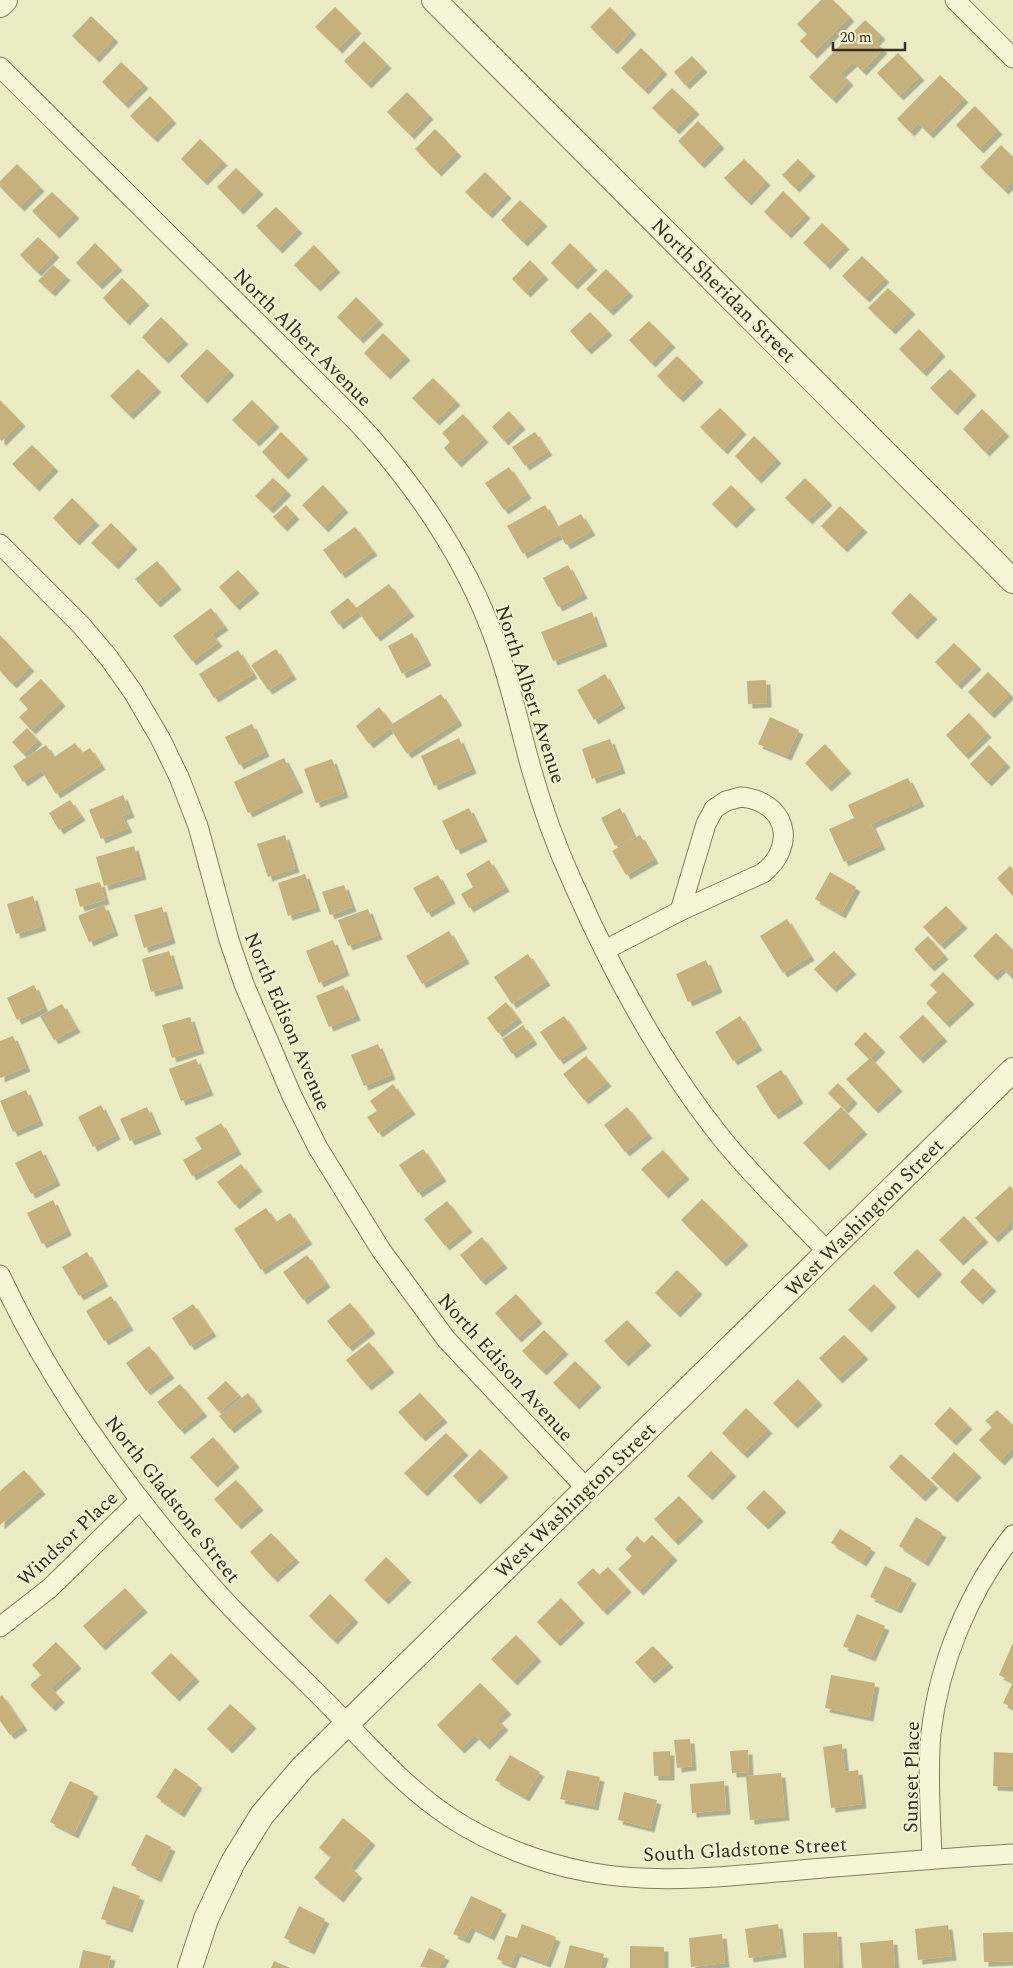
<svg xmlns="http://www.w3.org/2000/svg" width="1013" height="1968" viewBox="0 0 1013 1968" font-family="Spectral,serif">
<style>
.building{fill:#c6b07b;filter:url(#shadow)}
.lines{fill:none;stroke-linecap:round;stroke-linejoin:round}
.minor-casing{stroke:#837c5b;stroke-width:21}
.tertiary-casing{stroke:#837c5b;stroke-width:26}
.minor{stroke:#f6f5d5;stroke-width:19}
.tertiary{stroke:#f6f5d5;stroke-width:24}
.labels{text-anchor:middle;stroke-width:4;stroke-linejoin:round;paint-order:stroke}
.street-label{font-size:20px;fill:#342f1e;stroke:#f2f2d2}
</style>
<defs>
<filter id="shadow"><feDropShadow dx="4.5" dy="4.5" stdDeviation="0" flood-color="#0004"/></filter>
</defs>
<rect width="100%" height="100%" fill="#eaeac3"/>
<g class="building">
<polygon points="821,0 833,0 850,17 813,54 800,41 807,34 797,24"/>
<polygon points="335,7 357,29 338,49 315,27"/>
<polygon points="610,7 632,30 613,50 590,27"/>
<polygon points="91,16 114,38 95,58 72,36"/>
<polygon points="865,20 881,35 875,42 883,49 862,71 853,62 841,73 849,81 832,99 809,77"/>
<polygon points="364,41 387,64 367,84 344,61"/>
<polygon points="641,48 663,70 644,90 621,68"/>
<polygon points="898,53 920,76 899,96 877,73"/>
<polygon points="692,56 703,68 685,85 674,72"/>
<polygon points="121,62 144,84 124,104 102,82"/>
<polygon points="940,75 964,98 929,134 918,123 910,132 897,119"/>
<polygon points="672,88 695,110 675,130 652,108"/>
<polygon points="407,92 429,115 410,135 387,112"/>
<polygon points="150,96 172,119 153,138 130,116"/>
<polygon points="975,106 998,130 979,149 956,125"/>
<polygon points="698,121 720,144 700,164 678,141"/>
<polygon points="435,129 457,152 437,172 415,149"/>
<polygon points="200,139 223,161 203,181 181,159"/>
<polygon points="1001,145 1013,157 1013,181 1004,190 980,167"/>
<polygon points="744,159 766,181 747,201 724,178"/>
<polygon points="798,159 811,172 795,188 782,175"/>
<polygon points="17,164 40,187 20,207 0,187 0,181"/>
<polygon points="236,168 259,190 239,210 217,187"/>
<polygon points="485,172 507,194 488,214 465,192"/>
<polygon points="783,191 806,214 787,234 764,212"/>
<polygon points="52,192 75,214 55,234 32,211"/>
<polygon points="520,200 543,222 523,242 501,220"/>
<polygon points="276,207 298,229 278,249 256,226"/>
<polygon points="822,223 845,245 826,265 803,243"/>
<polygon points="38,237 55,253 37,272 20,255"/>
<polygon points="95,243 118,266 98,285 76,263"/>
<polygon points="570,243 593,266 573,285 551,263"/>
<polygon points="314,245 336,268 316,287 294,265"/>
<polygon points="862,256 885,278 865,298 842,276"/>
<polygon points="530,260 544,275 526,293 512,279"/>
<polygon points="53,265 66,276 51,292 38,281"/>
<polygon points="606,269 629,292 609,311 586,289"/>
<polygon points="122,278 145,301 125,321 103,298"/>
<polygon points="888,288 911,310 891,330 868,308"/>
<polygon points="356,297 379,320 359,339 337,317"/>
<polygon points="590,312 608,331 587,350 570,331"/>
<polygon points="161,317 184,340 164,359 142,337"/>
<polygon points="649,321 671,343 651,363 629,340"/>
<polygon points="919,329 941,352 922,372 899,349"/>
<polygon points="383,333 406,356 386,375 364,353"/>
<polygon points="207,349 230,371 203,399 180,376"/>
<polygon points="677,356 699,378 679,398 657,376"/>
<polygon points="138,369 157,388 129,415 110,396"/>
<polygon points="950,369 972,391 953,411 930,388"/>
<polygon points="433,378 456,401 435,421 412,398"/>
<polygon points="0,400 21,422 2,441 0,440"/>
<polygon points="252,400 275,423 255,442 232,420"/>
<polygon points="720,408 742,430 723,450 700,427"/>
<polygon points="982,409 1005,432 985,452 963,429"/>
<polygon points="509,411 521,425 504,441 492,427"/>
<polygon points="463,414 484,438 457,463 444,448 450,442 442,433"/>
<polygon points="281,432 304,455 284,475 262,452"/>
<polygon points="535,432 548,451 525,466 512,447"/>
<polygon points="754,436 777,459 757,479 735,456"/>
<polygon points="32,445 54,467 35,487 12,464"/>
<polygon points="509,467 527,494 504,510 485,483"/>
<polygon points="273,478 287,491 269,509 255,496"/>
<polygon points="805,478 828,501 808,520 785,498"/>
<polygon points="323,485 344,508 324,528 302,505"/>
<polygon points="731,485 751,505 732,524 712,504"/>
<polygon points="72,498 95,521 75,541 53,518"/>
<polygon points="286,505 295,515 283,527 273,517"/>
<polygon points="545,505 557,527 581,514 591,531 566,545 560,534 523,554 507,526"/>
<polygon points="840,506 863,528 843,548 821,526"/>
<polygon points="111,523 133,545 114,565 91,543"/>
<polygon points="355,527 373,551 341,574 323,550"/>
<polygon points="157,561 177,585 156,603 135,579"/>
<polygon points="568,565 583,594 558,607 543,578"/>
<polygon points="238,570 255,589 235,606 219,587"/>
<polygon points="389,584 410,612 376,637 358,611 339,625 330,612 348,598 356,608"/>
<polygon points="910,593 933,615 913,635 891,613"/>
<polygon points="211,608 224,626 212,634 218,642 192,661 173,636"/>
<polygon points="592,612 603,642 553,661 541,632"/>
<polygon points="412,633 427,661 402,674 388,646"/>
<polygon points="0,635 30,667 12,684 0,671"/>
<polygon points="954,643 977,665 957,685 935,662"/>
<polygon points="276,649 292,675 268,690 251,665"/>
<polygon points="238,650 253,674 214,698 199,674"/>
<polygon points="988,672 1010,694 990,714 968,692"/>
<polygon points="605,674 621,704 594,720 577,690"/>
<polygon points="41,679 61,702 31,730 19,717 28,709 19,699"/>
<polygon points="766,680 767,703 748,704 747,681"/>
<polygon points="441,694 458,721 407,754 390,728 369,744 356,726 379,707 392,724"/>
<polygon points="969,713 987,733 964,755 946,735"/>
<polygon points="770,717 799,730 787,756 758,744"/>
<polygon points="252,724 265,752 239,765 225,737"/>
<polygon points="27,728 38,740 23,754 12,742"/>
<polygon points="459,738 472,769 434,786 421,756"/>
<polygon points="610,739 621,769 592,779 582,749"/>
<polygon points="75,743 82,753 90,748 101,765 56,794 41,770 23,782 13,766 46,745 54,757"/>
<polygon points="825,744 847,769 827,787 805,763"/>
<polygon points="989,745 1006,763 987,782 970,764"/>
<polygon points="284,758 299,788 248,813 234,782"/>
<polygon points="332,759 344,793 316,803 304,769"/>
<polygon points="908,778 920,802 871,824 881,845 844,862 829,829 854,818 848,805"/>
<polygon points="123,795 130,813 122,816 128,828 101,839 89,810"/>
<polygon points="70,800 81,816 59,830 49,813"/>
<polygon points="469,808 483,837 456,850 442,821"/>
<polygon points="620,808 634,837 615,846 601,818"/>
<polygon points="285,835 295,868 268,877 257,844"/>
<polygon points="640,835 654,859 626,875 612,851"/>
<polygon points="134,846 142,875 104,886 96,857"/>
<polygon points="489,860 505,887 469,908 461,894 473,887 466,874"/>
<polygon points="1010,866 1013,869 1013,896 997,878"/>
<polygon points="830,872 856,887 841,914 815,899"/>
<polygon points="305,874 316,907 288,916 278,883"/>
<polygon points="438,875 451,899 427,913 413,888"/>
<polygon points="100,882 105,900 80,907 75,889"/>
<polygon points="344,885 352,907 330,915 322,892"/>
<polygon points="33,896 42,926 16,934 7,904"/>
<polygon points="104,905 114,931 89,942 78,916"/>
<polygon points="946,906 963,924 940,945 923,927"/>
<polygon points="162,907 171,939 144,948 134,915"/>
<polygon points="368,909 378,935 348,946 338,920"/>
<polygon points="787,919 810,956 783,973 760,936"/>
<polygon points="449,931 465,959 422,984 406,956"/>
<polygon points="996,933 1013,950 1013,970 1009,975 1002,968 993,976 973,956"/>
<polygon points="928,936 944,955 930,967 914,949"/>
<polygon points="333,940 345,971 319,983 306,951"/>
<polygon points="169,951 179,984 151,992 142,959"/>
<polygon points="834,951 852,970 832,988 814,969"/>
<polygon points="528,954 546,981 512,1004 494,977"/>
<polygon points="706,960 718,988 688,1002 676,974"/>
<polygon points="943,972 970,1000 945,1023 926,1003 937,992 930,985"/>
<polygon points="34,985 44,1008 17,1020 7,998"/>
<polygon points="343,985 356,1016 329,1027 316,996"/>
<polygon points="506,1002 518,1018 498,1033 487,1018"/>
<polygon points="62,1004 76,1028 54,1040 40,1016"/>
<polygon points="923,1015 943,1037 919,1059 899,1037"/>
<polygon points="564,1016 583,1044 559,1060 540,1032"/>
<polygon points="740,1016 758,1046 733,1061 715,1032"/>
<polygon points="190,1017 200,1049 172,1058 162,1025"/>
<polygon points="523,1025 533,1040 512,1054 502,1039"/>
<polygon points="865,1032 881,1048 871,1058 898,1087 874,1109 846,1079 869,1059 854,1044"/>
<polygon points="13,1036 26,1067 0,1078 0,1041"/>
<polygon points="378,1044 391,1075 364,1086 351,1055"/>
<polygon points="586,1056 607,1082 584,1100 563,1074"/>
<polygon points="196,1059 209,1091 181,1101 169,1069"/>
<polygon points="781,1070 799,1099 774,1115 756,1086"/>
<polygon points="838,1083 853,1099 844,1109 828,1093"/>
<polygon points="393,1084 411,1110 378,1133 367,1117 377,1111 370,1101"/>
<polygon points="26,1090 39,1121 13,1132 0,1101"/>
<polygon points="101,1105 116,1135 93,1147 78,1117"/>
<polygon points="147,1107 157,1130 130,1141 120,1119"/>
<polygon points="627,1107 648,1134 625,1152 604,1125"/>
<polygon points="841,1107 863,1130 825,1166 803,1143"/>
<polygon points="221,1123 237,1150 192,1176 183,1160 202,1149 195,1138"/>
<polygon points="423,1149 442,1177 418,1193 399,1165"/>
<polygon points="41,1150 56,1181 31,1194 15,1163"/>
<polygon points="663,1150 685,1175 664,1194 641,1169"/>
<polygon points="241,1164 258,1187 235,1205 217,1182"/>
<polygon points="1010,1186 1013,1189 1013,1220 994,1238 975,1218"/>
<polygon points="702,1199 744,1241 722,1262 681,1220"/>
<polygon points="53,1200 67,1231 42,1244 27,1213"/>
<polygon points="447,1201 468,1228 445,1246 424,1219"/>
<polygon points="266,1208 276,1222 290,1213 308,1240 261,1270 234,1229"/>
<polygon points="964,1216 984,1238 959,1261 939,1240"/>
<polygon points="482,1237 503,1264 481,1281 460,1255"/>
<polygon points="917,1249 938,1270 914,1294 893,1273"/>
<polygon points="87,1252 104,1282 79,1296 62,1267"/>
<polygon points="307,1255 326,1283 303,1300 283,1272"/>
<polygon points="973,1268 992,1287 978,1300 960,1282"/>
<polygon points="677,1270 698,1290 676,1313 655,1293"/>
<polygon points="874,1284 892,1303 867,1328 848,1310"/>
<polygon points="516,1294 538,1319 517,1338 495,1313"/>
<polygon points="111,1296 129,1326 104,1341 86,1311"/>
<polygon points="350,1303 371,1329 348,1347 327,1321"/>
<polygon points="193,1304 212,1332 190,1346 172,1318"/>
<polygon points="627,1320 647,1341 624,1362 604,1341"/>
<polygon points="544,1330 564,1350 542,1371 522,1351"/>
<polygon points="844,1335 864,1355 838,1379 819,1358"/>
<polygon points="369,1342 390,1368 367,1386 346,1360"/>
<polygon points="149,1346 170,1374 146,1391 126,1363"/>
<polygon points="575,1361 597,1383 575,1405 553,1383"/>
<polygon points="798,1379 818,1401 793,1424 773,1403"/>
<polygon points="226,1381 239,1395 219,1412 207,1398"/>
<polygon points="180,1384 203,1412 180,1430 157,1402"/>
<polygon points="248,1393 258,1407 230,1429 219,1416"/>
<polygon points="420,1393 443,1418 421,1437 398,1412"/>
<polygon points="950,1407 968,1425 952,1441 934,1424"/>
<polygon points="746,1408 768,1429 743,1454 722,1433"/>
<polygon points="997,1410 1013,1425 1013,1448 1000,1461 979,1440 992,1427 985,1421"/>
<polygon points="446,1433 464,1451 423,1492 404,1473"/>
<polygon points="213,1437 235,1463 213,1483 190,1457"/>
<polygon points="480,1449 504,1473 476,1500 453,1476"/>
<polygon points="711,1451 732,1472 708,1496 687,1476"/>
<polygon points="954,1452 977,1473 953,1498 931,1478"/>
<polygon points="901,1454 934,1484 921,1497 889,1467"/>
<polygon points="24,1470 41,1490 0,1525 0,1491"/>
<polygon points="236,1480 259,1506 237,1525 214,1499"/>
<polygon points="764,1490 782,1508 764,1525 746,1508"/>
<polygon points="679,1496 699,1517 674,1541 654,1519"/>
<polygon points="916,1517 942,1533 924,1562 899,1546"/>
<polygon points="840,1529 871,1548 862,1562 831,1543"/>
<polygon points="271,1533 295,1558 273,1578 250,1552"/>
<polygon points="652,1535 673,1556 639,1591 618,1569 632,1556 625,1549 637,1536 644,1543"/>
<polygon points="386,1557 407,1578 384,1600 364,1580"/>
<polygon points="885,1566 912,1579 897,1609 870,1597"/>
<polygon points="608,1567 627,1588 603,1611 577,1583 593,1568 599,1575"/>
<polygon points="125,1588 143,1608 101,1646 83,1626"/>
<polygon points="330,1594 354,1618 333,1640 309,1616"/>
<polygon points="561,1598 580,1619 556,1642 537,1622"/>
<polygon points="857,1614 885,1626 871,1657 843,1646"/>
<polygon points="516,1635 537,1657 513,1681 491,1659"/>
<polygon points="56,1642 77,1664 51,1688 60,1698 51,1707 30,1685 41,1675 32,1665"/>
<polygon points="1013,1643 1013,1682 999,1675"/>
<polygon points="653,1646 669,1663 650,1679 635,1662"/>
<polygon points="171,1653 195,1677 175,1697 151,1673"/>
<polygon points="831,1675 875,1683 869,1717 825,1708"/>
<polygon points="1013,1682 1013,1708 1003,1703"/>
<polygon points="480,1683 507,1710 497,1719 504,1726 485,1745 475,1735 460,1749 437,1725"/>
<polygon points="2,1695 23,1726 10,1735 0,1721 0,1697"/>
<polygon points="230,1704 252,1724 228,1749 207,1729"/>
<polygon points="690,1739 692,1766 677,1768 674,1740"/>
<polygon points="842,1744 845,1772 858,1770 862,1804 831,1808 823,1747"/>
<polygon points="748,1750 749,1772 732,1773 730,1751"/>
<polygon points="670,1751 670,1776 654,1776 653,1752"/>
<polygon points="994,1752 1013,1753 1013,1787 993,1786"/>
<polygon points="510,1755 540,1772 525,1797 495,1780"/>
<polygon points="175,1768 198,1784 180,1813 156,1797"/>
<polygon points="567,1770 600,1777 594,1806 560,1799"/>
<polygon points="781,1773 785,1816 750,1820 746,1776"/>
<polygon points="70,1781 94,1792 74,1834 50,1822"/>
<polygon points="724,1781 726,1810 692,1813 690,1784"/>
<polygon points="624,1792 657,1800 650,1828 618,1820"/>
<polygon points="343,1818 371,1841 350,1867 358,1874 339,1898 314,1878 331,1857 319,1848"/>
<polygon points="146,1834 171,1847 157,1878 131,1865"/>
<polygon points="113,1886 140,1896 128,1928 101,1919"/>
<polygon points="471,1896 502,1910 490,1936 471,1927 465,1939 453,1934"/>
<polygon points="299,1906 325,1919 310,1950 284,1938"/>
<polygon points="522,1924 556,1937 546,1963 516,1952 511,1965 497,1959 506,1935 517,1938"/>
<polygon points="778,1924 782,1953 749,1958 745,1929"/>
<polygon points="948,1925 952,1956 918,1960 915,1929"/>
<polygon points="837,1932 839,1968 804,1968 803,1933"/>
<polygon points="1013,1932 1013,1961 984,1962 983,1933"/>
<polygon points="722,1934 725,1963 691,1967 689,1938"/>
<polygon points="893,1940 895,1968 862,1968 860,1943"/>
<polygon points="570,1945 604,1954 600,1968 564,1968"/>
<polygon points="630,1946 664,1947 664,1968 630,1968"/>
<polygon points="429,1948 445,1956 438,1968 420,1967"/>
<polygon points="83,1950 111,1956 108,1968 79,1968"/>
<polygon points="274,1961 290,1968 271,1968"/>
</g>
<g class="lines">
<g class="minor-casing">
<g id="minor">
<polyline points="955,0 1013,58"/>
<path d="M0,67l326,324c17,17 34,33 49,51 52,60 96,129 122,204 14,40 23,82 34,122 11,39 25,78 42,115 40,91 88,180 151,258 32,39 69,75 104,111"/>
<polyline points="0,544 81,625 109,658 133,692 160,738 179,777 198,826 229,940 244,984 292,1096 318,1148 381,1250 446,1339 586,1488"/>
<path d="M741,797c45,4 57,48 22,76l-83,38 26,-87 8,-15 12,-8z"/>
<polyline points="605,950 680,911"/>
<path d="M0,1275c41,88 95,169 156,245 23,28 46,57 71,83 31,33 64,64 96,96 41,41 79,87 128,119 40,26 89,45 137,54 70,13 142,4 212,-2 71,-6 142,-12 213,-16"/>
<polyline points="0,1627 50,1588 140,1500"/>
<path d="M932,1859c-1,-41 -5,-84 -1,-126 8,-70 38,-142 82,-198"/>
</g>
</g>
<g class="tertiary-casing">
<g id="tertiary">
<polyline points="434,0 1013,581"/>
<polyline points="0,5 5,0"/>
<polyline points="190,1968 206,1919 233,1862 262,1815 302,1768 1013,1070"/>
</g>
</g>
<use href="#minor" class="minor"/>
<use href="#tertiary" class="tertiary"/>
</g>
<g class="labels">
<g class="street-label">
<text transform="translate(724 290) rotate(45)" y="7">North Sheridan Street</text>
<text transform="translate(303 337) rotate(45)" y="7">North Albert Avenue</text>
<text transform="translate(531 694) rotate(72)" y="7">North Albert Avenue</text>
<text transform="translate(288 1021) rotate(67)" y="7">North Edison Avenue</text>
<text transform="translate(864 1217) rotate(-45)" y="7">West Washington Street</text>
<text transform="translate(506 1367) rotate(48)" y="7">North Edison Avenue</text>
<text transform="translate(173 1499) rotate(52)" y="7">North Gladstone Street</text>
<text transform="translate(575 1500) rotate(-44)" y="7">West Washington Street</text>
<text transform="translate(67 1538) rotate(-43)" y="7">Windsor Place</text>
<text transform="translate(911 1777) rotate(-89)" y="7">Sunset Place</text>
<text transform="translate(745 1849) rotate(-3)" y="7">South Gladstone Street</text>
</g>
</g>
<path d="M833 42v8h72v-8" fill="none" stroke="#342f1e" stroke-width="2.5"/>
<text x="840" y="42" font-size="15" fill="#342f1e" stroke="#f2f2d2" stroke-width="4" paint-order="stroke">20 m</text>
</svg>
